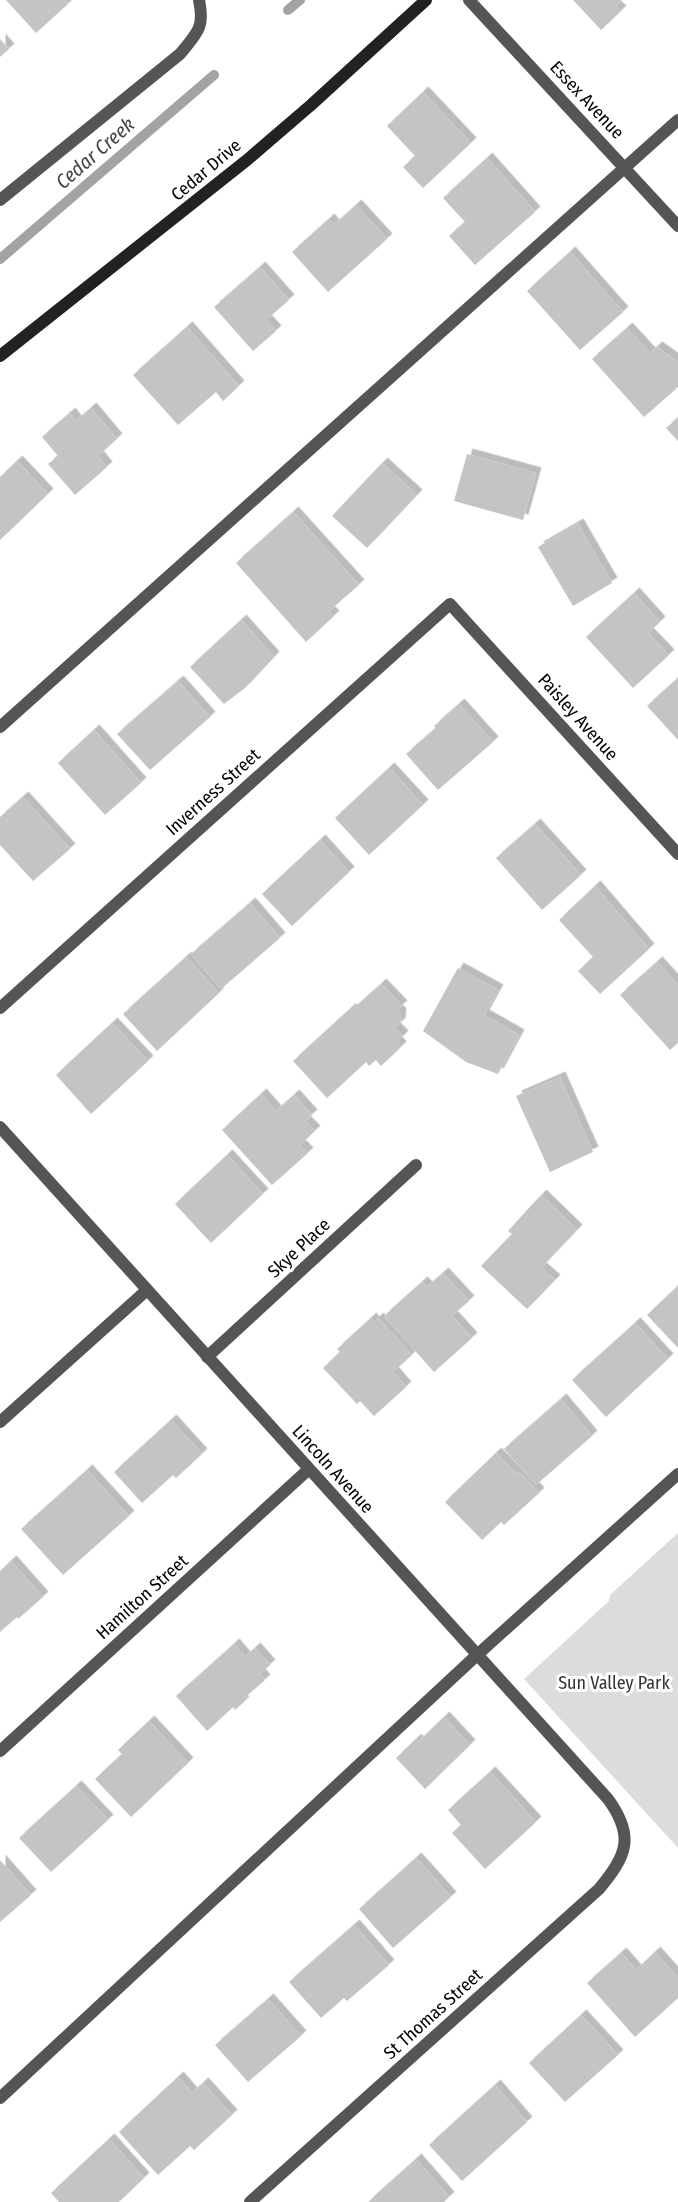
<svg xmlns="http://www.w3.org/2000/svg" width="678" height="2202" viewBox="0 0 678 2202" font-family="'Fira Sans Condensed',sans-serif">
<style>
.green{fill:#dcdcdc}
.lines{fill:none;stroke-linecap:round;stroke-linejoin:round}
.stream{stroke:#a3a3a3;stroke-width:10}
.building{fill:#c4c4c4;filter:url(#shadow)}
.lane{stroke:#555;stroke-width:12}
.street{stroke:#555;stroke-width:12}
.secondary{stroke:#222;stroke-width:12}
.labels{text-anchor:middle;stroke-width:6;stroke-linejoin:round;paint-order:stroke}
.street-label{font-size:18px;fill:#000;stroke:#fff}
.park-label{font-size:18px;fill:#333;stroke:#fff}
.water-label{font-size:20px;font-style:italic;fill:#444;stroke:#fff}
</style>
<defs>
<filter id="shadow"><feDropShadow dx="5.5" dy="-5.5" stdDeviation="0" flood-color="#0004"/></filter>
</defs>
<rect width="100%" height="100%" fill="#fff"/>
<polygon class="green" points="678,1533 678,1848 524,1679 609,1601 610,1595"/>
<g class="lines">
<g class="stream">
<polyline points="288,10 300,0"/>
<polyline points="0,259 214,75"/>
</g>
</g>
<g class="building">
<polygon points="6,0 65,0 68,4 36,33"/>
<polygon points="573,0 622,0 615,6 621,11 601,30"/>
<polygon points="0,39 9,49 0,57"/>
<polygon points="423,92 471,143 423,188 403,167 415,156 387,126"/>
<polygon points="487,158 535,212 475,265 449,236 465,222 443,198"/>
<polygon points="356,205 387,239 328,292 292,252 329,219 334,225"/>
<polygon points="570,252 623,312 580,350 527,291"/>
<polygon points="260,267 289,300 266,320 276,331 253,351 214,307"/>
<polygon points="187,327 239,386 223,401 216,392 178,425 133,375"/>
<polygon points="627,328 650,353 657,347 678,362 678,387 644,417 592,359"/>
<polygon points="91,408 117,439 98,456 107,467 75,495 48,464 58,456 42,437 70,413 76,421"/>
<polygon points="678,418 678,441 666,428"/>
<polygon points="467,454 536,473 523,520 454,501"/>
<polygon points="17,461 48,494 0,540 0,477"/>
<polygon points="382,463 417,495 367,548 332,516"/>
<polygon points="293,512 359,585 329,611 334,616 306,642 236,563"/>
<polygon points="578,524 612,583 573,606 538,547"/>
<polygon points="634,593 660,622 648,633 669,655 633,688 586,637"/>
<polygon points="241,620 274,657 245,688 224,704 190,667"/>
<polygon points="678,678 678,740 647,706"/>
<polygon points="178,681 210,717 150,770 117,734"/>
<polygon points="459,704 493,742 438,790 406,754 436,728 434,726"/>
<polygon points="94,730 141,783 105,815 58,763"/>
<polygon points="389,768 423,805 369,855 335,818"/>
<polygon points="23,797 70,849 33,881 0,845 0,817"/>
<polygon points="535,824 581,875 542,910 496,858"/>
<polygon points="320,840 349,872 292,926 262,894"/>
<polygon points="595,886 649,949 600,994 578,971 593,957 559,920"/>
<polygon points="250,903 280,938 221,989 191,954"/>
<polygon points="186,957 219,993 157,1051 123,1014"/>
<polygon points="657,962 678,985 678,1043 670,1050 620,995"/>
<polygon points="458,968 498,990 484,1015 519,1035 498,1074 466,1062 423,1031"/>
<polygon points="381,984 402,1006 397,1010 401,1014 400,1023 395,1028 403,1036 397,1042 401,1047 381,1066 376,1060 369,1066 366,1062 327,1098 293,1061 350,1009 352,1010"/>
<polygon points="112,1023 148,1061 91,1114 56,1075"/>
<polygon points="560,1077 593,1152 550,1172 516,1096"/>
<polygon points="261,1094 276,1111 294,1095 312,1115 305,1121 315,1131 300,1145 308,1153 272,1185 222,1130"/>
<polygon points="227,1155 263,1194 211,1243 175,1204"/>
<polygon points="541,1195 577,1230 541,1268 555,1280 527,1309 481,1266 512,1234 508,1231"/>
<polygon points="443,1273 469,1301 452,1316 472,1338 434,1372 384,1316 422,1282 427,1287"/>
<polygon points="678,1286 678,1348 647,1315"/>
<polygon points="371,1318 374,1322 378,1318 412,1355 393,1372 406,1387 374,1416 360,1401 357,1404 323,1368 340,1352 337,1349"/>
<polygon points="635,1323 668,1359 606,1417 572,1380"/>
<polygon points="561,1399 592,1436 536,1485 504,1449"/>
<polygon points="171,1420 202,1454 176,1478 173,1475 142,1503 114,1472"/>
<polygon points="496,1453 516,1473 519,1472 539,1493 504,1525 501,1522 482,1540 445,1502"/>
<polygon points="87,1470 129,1516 63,1575 21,1529"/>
<polygon points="11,1561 43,1597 18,1619 17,1617 0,1632 0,1571"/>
<polygon points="234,1644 245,1657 255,1648 270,1665 260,1674 265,1680 242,1700 244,1702 235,1710 233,1707 207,1731 176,1696"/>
<polygon points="444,1717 470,1745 425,1789 396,1758 416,1739 418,1742"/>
<polygon points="149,1721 188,1763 131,1817 95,1779 122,1754 118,1750"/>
<polygon points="490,1772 536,1822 485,1869 452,1833 461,1825 448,1810"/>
<polygon points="76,1786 108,1820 51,1872 19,1838"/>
<polygon points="416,1858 451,1897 393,1948 359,1909"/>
<polygon points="0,1860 31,1895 0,1922"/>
<polygon points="354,1925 389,1965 347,2001 344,1998 321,2018 289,1982"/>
<polygon points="655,1952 678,1978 678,1998 635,2037 587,1983 621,1953 636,1970"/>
<polygon points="268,1999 301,2036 248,2082 215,2045"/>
<polygon points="581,2015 618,2055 565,2102 529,2063"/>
<polygon points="178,2077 192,2093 203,2083 232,2115 194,2150 190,2146 158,2175 119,2132"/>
<polygon points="495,2085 527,2122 462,2181 429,2145"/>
<polygon points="109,2139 144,2178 119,2202 59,2202 51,2193"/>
<polygon points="416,2159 449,2197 444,2202 368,2202"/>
</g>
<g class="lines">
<g class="lane">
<polyline points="0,727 678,120"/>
<polyline points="0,1422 147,1290"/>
<polyline points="0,2098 477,1655"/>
</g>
<g class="street">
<polyline points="469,0 678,226"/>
<path d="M0,200l180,-146c17,-21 25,-26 19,-54"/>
<polyline points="0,1008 450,604 678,854"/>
<path d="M0,1127l608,672c27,37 19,57 -9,90l-349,313"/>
<polyline points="207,1357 416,1165"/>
<polyline points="477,1655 678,1474"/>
<polyline points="0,1751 309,1469"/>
</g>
<polyline class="secondary" points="0,356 247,160 311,105 426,0"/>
</g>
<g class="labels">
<g class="street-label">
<text transform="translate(587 100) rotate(47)" y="6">Essex Avenue</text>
<text transform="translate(206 170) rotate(-40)" y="6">Cedar Drive</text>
<text transform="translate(578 717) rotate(48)" y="6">Paisley Avenue</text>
<text transform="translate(213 792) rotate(-42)" y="6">Inverness Street</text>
<text transform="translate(299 1248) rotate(-43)" y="6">Skye Place</text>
<text transform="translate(333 1469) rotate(48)" y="6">Lincoln Avenue</text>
<text transform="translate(142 1597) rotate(-42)" y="6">Hamilton Street</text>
<text transform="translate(433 2014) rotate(-42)" y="6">St Thomas Street</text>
</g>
<g class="park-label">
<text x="614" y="1689">Sun Valley Park</text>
</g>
<g class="water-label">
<text transform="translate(95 153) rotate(-41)" y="7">Cedar Creek</text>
</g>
</g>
</svg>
